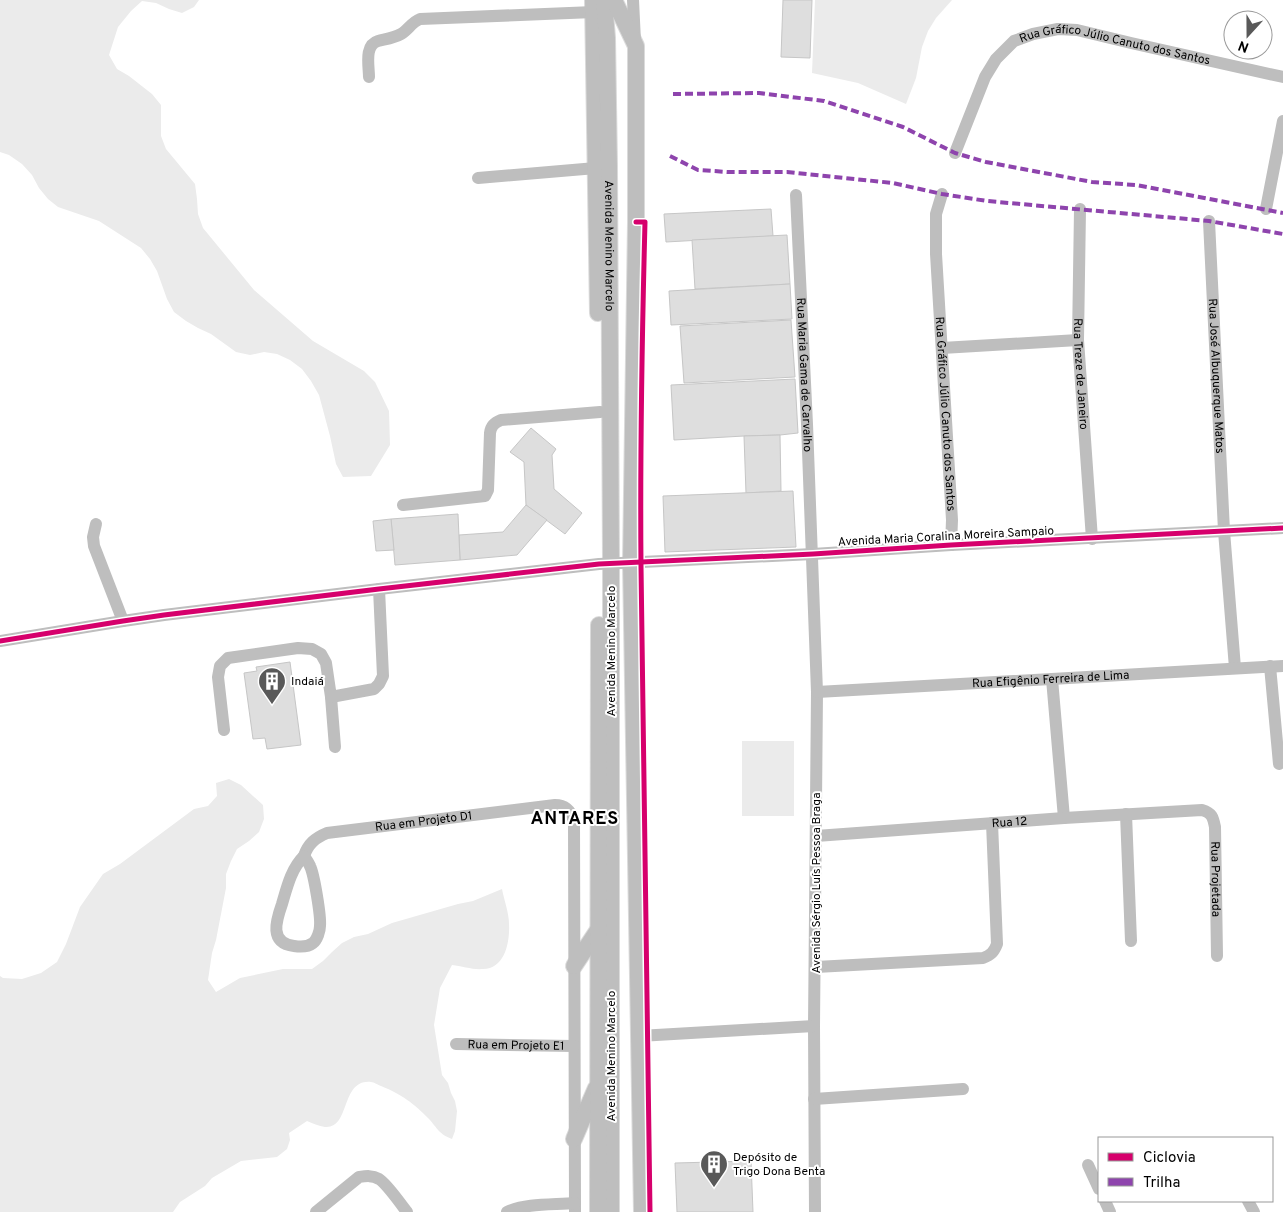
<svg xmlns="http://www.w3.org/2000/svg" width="1283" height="1212" viewBox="0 0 1283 1212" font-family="Overpass,sans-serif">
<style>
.green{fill:#ebebeb}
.building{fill:#dedede;stroke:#c6c6c6}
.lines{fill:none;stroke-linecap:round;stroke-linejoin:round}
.major-casing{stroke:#dbdbdb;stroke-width:18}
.minor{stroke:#bebebe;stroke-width:12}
.major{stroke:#bebebe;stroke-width:16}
.quiet{stroke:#8e44ad;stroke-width:4;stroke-dasharray:8 4;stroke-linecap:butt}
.cycleway-casing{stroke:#fff;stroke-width:8}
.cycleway{stroke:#d6006c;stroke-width:5}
.labels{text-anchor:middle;stroke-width:4;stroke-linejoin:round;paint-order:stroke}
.street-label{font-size:12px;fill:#000;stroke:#fff}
.poi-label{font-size:12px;fill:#000;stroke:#fff;text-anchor:start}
.district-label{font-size:18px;font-weight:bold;letter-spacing:1px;fill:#000;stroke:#fff}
</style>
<rect width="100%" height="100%" fill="#fff"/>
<g class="green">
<polygon points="0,0 199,0 194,7 182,13 169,9 156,3 142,1 131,11 118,27 109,55 117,69 129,76 152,94 161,105 161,136 166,149 195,184 197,199 198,214 203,228 254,290 313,341 364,371 375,382 389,411 390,445 371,476 343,477 336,464 330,436 319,395 311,381 302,369 290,360 277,354 264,352 250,355 236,352 211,334 198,328 186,321 174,312 167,299 157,271 150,259 141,248 99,221 58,207 48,199 39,188 32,175 22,164 9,155 0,152"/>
<polygon points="815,0 952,0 936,18 928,31 922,47 916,78 906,104 858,83 812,73"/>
<rect x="742" y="741" width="52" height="75"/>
<path d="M229,779l12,6 22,20 1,14 -5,13 -10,9 -12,8 -6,12 -5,13v14l-10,52 -4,13 -4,27 8,12 24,-14 43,-9h29l11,-8 9,-9 10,-9 12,-6 14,-3 24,-11 66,-19 15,-3 29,-12c2,11 7,24 7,35 1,18 -4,45 -26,45 -10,1 -21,-3 -31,-4l-12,23 -6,37 8,50 6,8 3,10 4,8 2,10 -2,20 -3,8c-13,-5 -14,-10 -23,-20 -16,-16 -26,-24 -48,-33 -3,-1 -7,-4 -10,-4 -31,-3 -20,47 -46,45 -6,-1 -13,-4 -18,-6l-18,12 1,7 -3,9 -10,8 -36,4 -29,17 -7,8 -25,16 -7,10h-173v-236l3,2 19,1 19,-6 16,-11 9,-18 14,-37 23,-33 17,-10 74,-55 14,-3 9,-10 -1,-13z"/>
</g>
<g class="building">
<polygon points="783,0 812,0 810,58 781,57"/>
<polygon points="771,209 773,236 666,242 664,214"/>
<polygon points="787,235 790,284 695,289 692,240"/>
<polygon points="790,284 792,319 671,325 669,291"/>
<polygon points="791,320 795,377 684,383 680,326"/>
<polygon points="795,379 798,433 780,435 744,436 674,440 671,385"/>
<polygon points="531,428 556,449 552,455 554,489 582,513 565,534 526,505 524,462 510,452"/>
<polygon points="780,435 781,491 746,493 744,436"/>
<polygon points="793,491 796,547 665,552 663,496"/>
<polygon points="526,505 547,520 517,555 460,560 459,535 503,532"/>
<polygon points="458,514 460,560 395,565 391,519"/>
<polygon points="391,519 394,550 376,551 373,521"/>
<polygon points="290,662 301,745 267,749 265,738 253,739 244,673 257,671 256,667"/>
<polygon points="751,1161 753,1212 677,1212 675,1163"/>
</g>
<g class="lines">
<g class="major-casing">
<g id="major">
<polyline points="593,0 598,313"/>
<path id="s10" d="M604,0l3,38 2,129 2,396v649"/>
<polyline points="614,0 636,46 636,222 631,563 642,1212"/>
<polyline points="574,966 598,930"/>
<polyline points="574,1139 596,1088"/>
<polyline points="598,1212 599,625"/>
</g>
</g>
<g class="minor">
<polyline points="633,0 635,41"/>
<path d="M369,77c0,-11 -5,-32 9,-36 8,-2 16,-3 23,-7 7,-4 11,-12 19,-15l174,-7"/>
<path id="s1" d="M955,153l30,-76 11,-18 18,-18 19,-7 25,-5 19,1 54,13 152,34"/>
<polyline points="478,178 596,168"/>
<path id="s2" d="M942,194l-6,20v40l16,266 -1,25"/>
<path id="s3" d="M796,195l11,229 10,268 -3,334 1,186"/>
<path id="s4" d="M1080,209l-2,131 14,199"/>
<polyline points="1266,209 1283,121"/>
<path id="s5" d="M1209,221l15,310 11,137"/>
<polyline points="942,348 1078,340"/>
<path d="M403,505l82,-9 3,-6 2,-57c1,-7 4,-10 11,-13l99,-8"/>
<polyline points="96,524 93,537 94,546 123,621"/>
<polyline points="0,641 123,621 164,615 379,589 599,564 813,554 951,545 1283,528"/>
<polyline points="1270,666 1279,764"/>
<polyline points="1052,679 1064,818"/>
<path id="s6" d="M817,692l466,-26"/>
<polyline points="331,697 335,747"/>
<polyline points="224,730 218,677 220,666 228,658 298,648 312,649 321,654 326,663 331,697 374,689 379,684 383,676 379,589"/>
<polyline points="1126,814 1131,941"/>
<path id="s7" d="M816,836l248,-18 138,-8c10,3 11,7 13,17l2,129"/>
<path id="s8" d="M304,856c4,-12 11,-18 23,-23l228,-28c10,0 16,6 19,16l1,391"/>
<path d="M304,856c2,3 5,7 6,10 4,8 11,50 10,60 0,5 -3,14 -7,17 -5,4 -13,4 -19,3 -25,-3 -18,-25 -12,-42 5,-17 9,-35 22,-48z"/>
<path d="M816,967l167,-9c8,-3 11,-6 14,-14l-5,-121"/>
<polyline points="639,1036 814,1026"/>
<path id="s9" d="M456,1044l118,2"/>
<polyline points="814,1099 963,1089"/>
<polyline points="1088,1165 1099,1189"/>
<polyline points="1105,1201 1110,1212"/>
<polyline points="1248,1201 1254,1212"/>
<path d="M316,1212l43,-35c7,-1 13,-2 20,2 8,5 21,24 28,33"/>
<path d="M507,1212c20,-9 46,-7 68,-9"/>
</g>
<use href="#major" class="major"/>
<g class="quiet">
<polyline points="673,94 759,93 824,101 903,127 955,153 986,162 1092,182 1136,185 1283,213"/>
<polyline points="670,156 698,170 728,172 787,172 893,183 942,194 987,201 1209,221 1283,234"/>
</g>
<g class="cycleway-casing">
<g id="cycleway">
<path d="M636,222h9c-3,115 -5,229 -4,344 2,215 7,430 9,646"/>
<polyline points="0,641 123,621 164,615 379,589 599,564 813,554 951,545 1283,528"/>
</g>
</g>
<use href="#cycleway" class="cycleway"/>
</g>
<defs>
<g id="building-pin" transform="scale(1.4375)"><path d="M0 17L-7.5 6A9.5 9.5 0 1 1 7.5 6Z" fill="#595959" stroke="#fff"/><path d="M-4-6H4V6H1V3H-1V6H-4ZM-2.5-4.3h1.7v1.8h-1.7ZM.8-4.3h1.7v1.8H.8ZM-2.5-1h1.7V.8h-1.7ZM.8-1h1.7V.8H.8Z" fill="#fff"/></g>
</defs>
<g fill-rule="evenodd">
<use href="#building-pin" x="272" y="681"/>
<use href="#building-pin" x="714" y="1164"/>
</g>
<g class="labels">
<g class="street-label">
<text dy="4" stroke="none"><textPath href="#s1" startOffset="232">Rua Gráfico Júlio Canuto dos Santos</textPath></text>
<text dy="4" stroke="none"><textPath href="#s10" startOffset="246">Avenida Menino Marcelo</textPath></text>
<text dy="4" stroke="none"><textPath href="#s4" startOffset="165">Rua Treze de Janeiro</textPath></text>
<text dy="4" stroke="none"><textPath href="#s3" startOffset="180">Rua Maria Gama de Carvalho</textPath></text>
<text dy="4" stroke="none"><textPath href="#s5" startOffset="155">Rua José Albuquerque Matos</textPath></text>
<text dy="4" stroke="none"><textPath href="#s2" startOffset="221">Rua Gráfico Júlio Canuto dos Santos</textPath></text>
<text transform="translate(946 536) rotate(-3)" y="4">Avenida Maria Coralina Moreira Sampaio</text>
<text transform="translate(611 651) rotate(-90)" y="4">Avenida Menino Marcelo</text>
<text dy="4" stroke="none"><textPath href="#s6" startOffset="234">Rua Efigênio Ferreira de Lima</textPath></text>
<text dy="4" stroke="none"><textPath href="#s8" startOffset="131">Rua em Projeto D1</textPath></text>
<text dy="4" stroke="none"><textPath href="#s7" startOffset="194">Rua 12</textPath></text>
<text dy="4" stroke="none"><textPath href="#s7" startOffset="462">Rua Projetada</textPath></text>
<text transform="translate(816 883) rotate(-90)" y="4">Avenida Sérgio Luís Pessoa Braga</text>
<text dy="4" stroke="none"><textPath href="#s9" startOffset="60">Rua em Projeto E1</textPath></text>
<text transform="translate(611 1056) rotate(-90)" y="4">Avenida Menino Marcelo</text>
</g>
<g class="poi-label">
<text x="291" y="685">Indaiá</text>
<text x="733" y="1161">Depósito de<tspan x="733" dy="14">Trigo Dona Benta</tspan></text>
</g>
<g class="district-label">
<text x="575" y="824">ANTARES</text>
</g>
</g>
<rect x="1098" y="1137" width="175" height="65" fill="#ffffff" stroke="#999999"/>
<rect x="1108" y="1153" width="25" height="8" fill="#d6006c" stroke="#999999"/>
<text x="1143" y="1162" font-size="15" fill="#000000">Ciclovia</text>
<rect x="1108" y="1178" width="25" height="8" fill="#8e44ad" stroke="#999999"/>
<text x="1143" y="1187" font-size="15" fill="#000000">Trilha</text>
<g transform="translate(1248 35) rotate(201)"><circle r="24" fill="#ffffff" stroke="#999999"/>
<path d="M0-4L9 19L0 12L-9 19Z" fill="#595959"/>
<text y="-8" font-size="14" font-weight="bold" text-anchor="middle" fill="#000000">N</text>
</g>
</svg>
